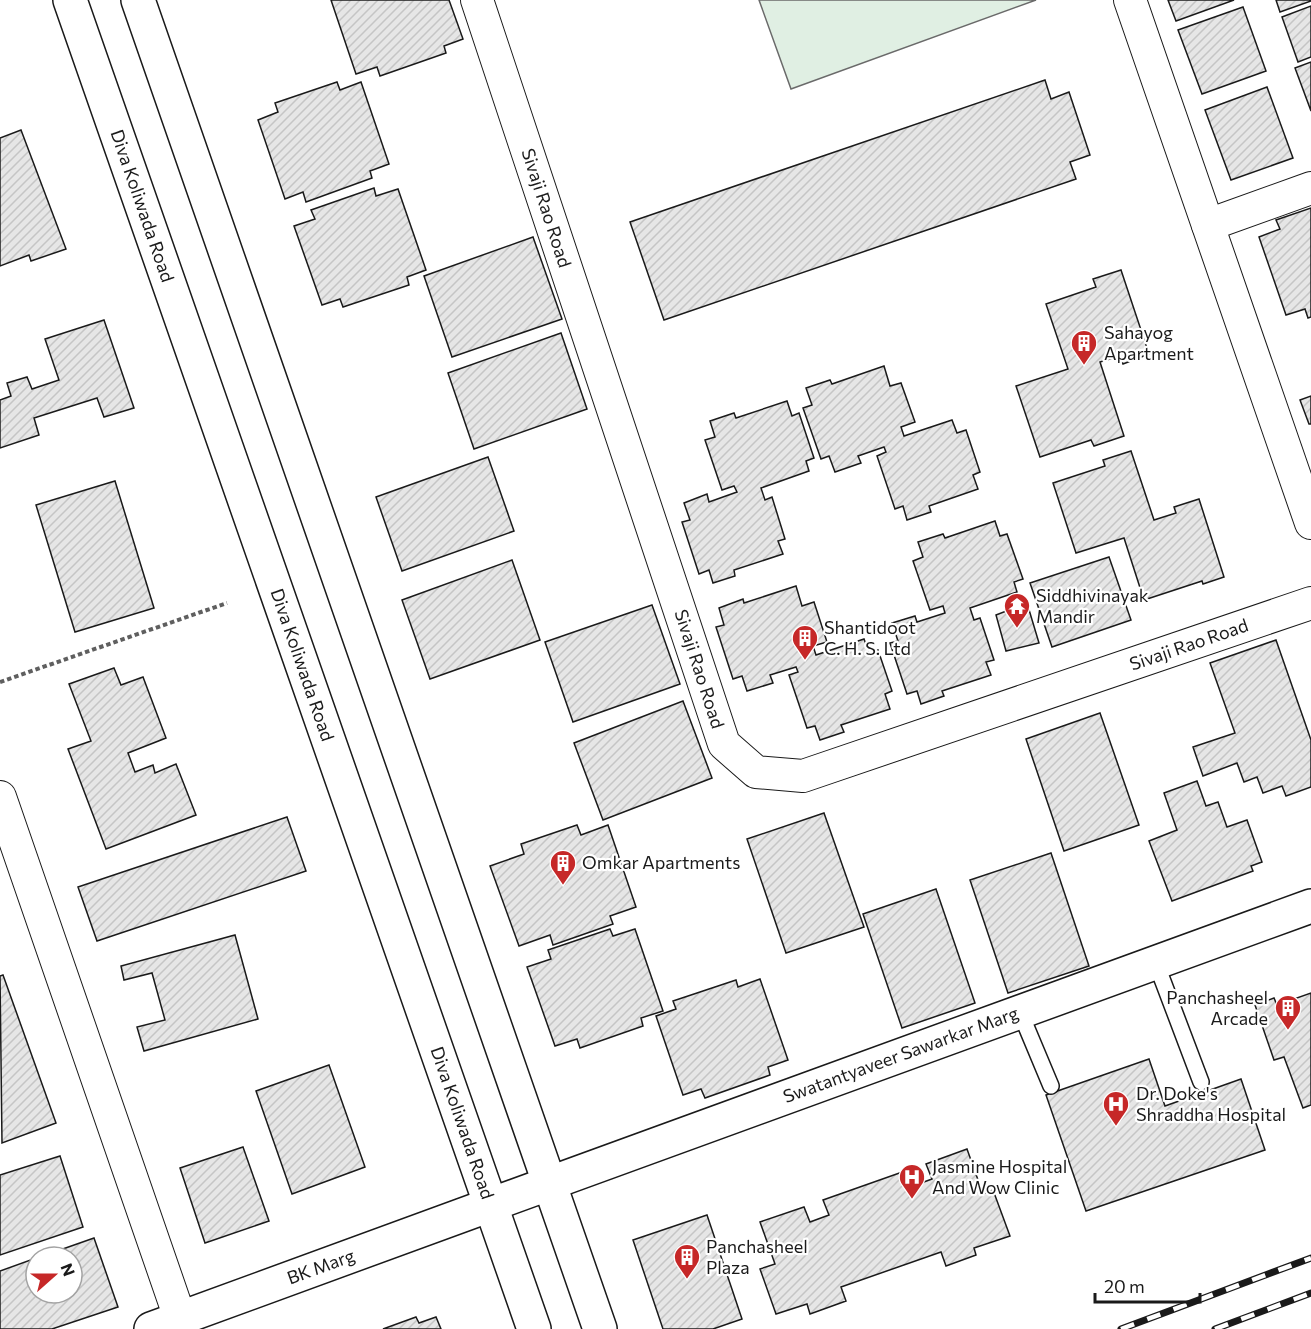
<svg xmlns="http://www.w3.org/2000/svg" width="1311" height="1329" viewBox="0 0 1311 1329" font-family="Commissioner,sans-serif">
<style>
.green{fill:#e0efe3;stroke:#6a6a6a;stroke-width:1.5}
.building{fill:url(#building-hatch);stroke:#1a1a1a;stroke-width:1.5}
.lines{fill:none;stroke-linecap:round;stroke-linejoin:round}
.service-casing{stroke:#1a1a1a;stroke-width:18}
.minor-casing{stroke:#1a1a1a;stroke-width:34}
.tertiary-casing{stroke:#1a1a1a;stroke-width:36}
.secondary-casing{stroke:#1a1a1a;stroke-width:36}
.primary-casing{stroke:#1a1a1a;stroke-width:36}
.path{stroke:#5f5f5f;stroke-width:4;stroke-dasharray:4.5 3;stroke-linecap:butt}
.service{stroke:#fff;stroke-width:15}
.minor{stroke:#fff;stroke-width:32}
.tertiary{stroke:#fff;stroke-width:33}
.secondary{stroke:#fff;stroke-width:33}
.primary{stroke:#fff;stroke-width:33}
.rail-casing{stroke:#1a1a1a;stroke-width:7}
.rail{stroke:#fff;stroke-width:4.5;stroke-dasharray:14;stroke-linecap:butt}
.labels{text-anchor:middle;stroke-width:4.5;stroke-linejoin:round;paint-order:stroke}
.street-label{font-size:18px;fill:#1a1a1a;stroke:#fff}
.poi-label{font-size:18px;fill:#1a1a1a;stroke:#fff;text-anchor:start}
</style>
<defs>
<pattern id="building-hatch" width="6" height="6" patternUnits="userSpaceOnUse" patternTransform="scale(1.5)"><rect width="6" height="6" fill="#e6e6e6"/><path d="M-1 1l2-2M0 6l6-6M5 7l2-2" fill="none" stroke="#c5c5c5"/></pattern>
</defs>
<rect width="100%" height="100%" fill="#fff"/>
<polygon class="green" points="759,0 1036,0 791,89"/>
<g class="building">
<polygon points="331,0 449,0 463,39 444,46 446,53 380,76 377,67 356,74"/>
<polygon points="1168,0 1234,0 1176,21"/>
<polygon points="1276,0 1311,0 1311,1 1280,12"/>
<polygon points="1311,6 1311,57 1298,62 1282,17"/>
<polygon points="1243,7 1266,71 1202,94 1178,30"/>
<polygon points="1311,62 1311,111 1295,68"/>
<polygon points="1045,80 1051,99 1069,92 1090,155 1070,162 1076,179 664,320 630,222"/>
<polygon points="337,82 340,90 361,82 389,164 370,171 372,178 306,202 303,192 285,199 258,120 278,112 275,103"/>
<polygon points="1267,87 1293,158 1231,180 1205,110"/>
<polygon points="21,130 66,249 31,261 29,255 0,266 0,138"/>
<polygon points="374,188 376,196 398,189 426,270 407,277 409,285 343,307 340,299 322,305 294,226 315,219 311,210"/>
<polygon points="1311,208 1311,317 1308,318 1305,309 1286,315 1259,237 1280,229 1276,220"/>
<polygon points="533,237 562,319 452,357 424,276"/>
<polygon points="1121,270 1149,354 1123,364 1120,356 1100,362 1124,436 1094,446 1091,440 1040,457 1016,386 1068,369 1046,304 1096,287 1093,279"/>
<polygon points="104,320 134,408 104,417 97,398 34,418 39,435 0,448 0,400 11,396 7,383 27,377 32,389 59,380 45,339"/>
<polygon points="561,333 587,409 474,449 448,373"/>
<polygon points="884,366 890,386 901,383 915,422 901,427 904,436 952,420 957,433 966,430 980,472 973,475 978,489 929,506 931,512 907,520 903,506 895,509 877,456 886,452 884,447 858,456 861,463 835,472 829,456 821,459 803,408 812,405 806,388 830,380 832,384"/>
<polygon points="1311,396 1311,424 1309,424 1300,400"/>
<polygon points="787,401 792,416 799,413 814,458 806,461 809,471 761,488 765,500 772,497 785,539 778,541 783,554 734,570 735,576 713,583 709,570 699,574 682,522 690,520 684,503 707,494 709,502 737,492 734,486 722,490 705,440 715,437 710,421 734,413 736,418"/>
<polygon points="1131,451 1154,520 1176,513 1174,507 1199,499 1224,577 1203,584 1202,581 1144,600 1124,538 1076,553 1053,483 1105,466 1103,460"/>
<polygon points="488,457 514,531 402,571 376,497"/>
<polygon points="115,481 154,608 75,632 36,505"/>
<polygon points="995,521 1000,536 1007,534 1023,579 1014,582 1017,592 970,608 974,620 980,618 994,660 986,662 991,675 942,691 944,696 921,704 917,691 907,694 890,643 898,641 892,623 915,616 917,622 945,613 943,606 930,610 913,561 923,557 918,542 943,534 945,538"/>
<polygon points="1109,557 1131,620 1052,647 1030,583"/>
<polygon points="512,560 540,640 430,679 402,600"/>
<polygon points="796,586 802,606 814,602 827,642 813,646 816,655 864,639 869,653 878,650 892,691 885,694 890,709 841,725 844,732 820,740 815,726 807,728 789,675 798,672 796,667 770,675 773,683 747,691 742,676 733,679 716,627 724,625 719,608 743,599 744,603"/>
<polygon points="1027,603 1039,643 1006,651 996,615"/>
<polygon points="652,605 680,684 573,722 545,642"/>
<polygon points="1276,640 1311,740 1311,787 1286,796 1282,786 1263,793 1257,777 1244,782 1237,763 1203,776 1193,747 1235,733 1210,663"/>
<polygon points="114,668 121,685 143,677 166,738 128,753 135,772 153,765 155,773 176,764 196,815 106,849 68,749 91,741 69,684"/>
<polygon points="683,701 712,778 603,820 574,743"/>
<polygon points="1100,713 1139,825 1064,851 1026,739"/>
<polygon points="1197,781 1206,806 1218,802 1227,827 1247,820 1262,862 1251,866 1253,871 1172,901 1149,841 1177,830 1164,793"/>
<polygon points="824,813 864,927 786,953 747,839"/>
<polygon points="287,817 306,871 97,941 78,887"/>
<polygon points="577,825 581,835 608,825 636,907 610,916 613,924 553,945 550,935 519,946 490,866 524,854 521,844"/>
<polygon points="1051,853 1089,966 1008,993 970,880"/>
<polygon points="936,889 975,1003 902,1028 863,914"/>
<polygon points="610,929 613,936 635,929 663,1011 641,1018 643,1026 580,1048 577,1039 555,1046 527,967 551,959 548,950"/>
<polygon points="235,935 258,1019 144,1051 137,1027 165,1020 152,973 124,980 121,966"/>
<polygon points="3,975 56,1123 2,1143 0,976"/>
<polygon points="760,979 788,1060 768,1067 770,1075 705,1098 701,1089 683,1095 656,1016 676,1009 673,1001 736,980 738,987"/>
<polygon points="1311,993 1311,1105 1303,1108 1284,1057 1274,1060 1255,1005 1274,998 1277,1005"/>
<polygon points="1149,1059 1165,1106 1241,1079 1265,1150 1086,1211 1046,1095"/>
<polygon points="329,1065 365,1167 292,1194 256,1091"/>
<polygon points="243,1147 269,1221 205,1243 180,1168"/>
<polygon points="967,1149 983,1194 993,1190 1010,1236 974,1248 976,1255 946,1266 941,1252 841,1287 846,1301 810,1314 807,1304 776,1314 760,1269 775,1264 760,1222 804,1207 810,1222 829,1215 823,1200 908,1170 913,1186 932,1179 926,1164"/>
<polygon points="60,1156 83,1227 0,1255 0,1175"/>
<polygon points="707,1215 742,1319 713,1329 663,1329 633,1240"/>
<polygon points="94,1238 118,1307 52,1329 0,1329 0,1271 36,1258 36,1293 72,1293 72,1257 40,1257"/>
<polygon points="416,1317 419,1323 436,1317 441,1329 383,1329"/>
</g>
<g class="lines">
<g class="service-casing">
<g id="service">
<polyline points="1156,963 1201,1082"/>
<polyline points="1020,1012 1051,1086"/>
</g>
</g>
<g class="minor-casing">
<g id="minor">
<polyline points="477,0 724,744 756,772 803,776 1311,603"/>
<polyline points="1130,0 1311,523"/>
<polyline points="1208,225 1311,188"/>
<polyline points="0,797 180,1318"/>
</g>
</g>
<g class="tertiary-casing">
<polyline id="tertiary" points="151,1329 490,1205"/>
</g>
<g class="secondary-casing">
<polyline id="secondary" points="490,1205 1311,906"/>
</g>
<g class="primary-casing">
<g id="primary">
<polyline points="70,0 534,1329"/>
<polyline points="138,0 600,1329"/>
</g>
</g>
<polyline class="path" points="0,682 227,603"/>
<use href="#service" class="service"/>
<use href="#minor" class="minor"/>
<use href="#tertiary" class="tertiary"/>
<use href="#secondary" class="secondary"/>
<use href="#primary" class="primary"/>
<g class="rail-casing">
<g id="rail">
<polyline points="1121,1329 1311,1258"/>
<polyline points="1215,1329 1311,1293"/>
</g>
</g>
<use href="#rail" class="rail"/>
</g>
<defs>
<g id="building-pin" transform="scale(1.35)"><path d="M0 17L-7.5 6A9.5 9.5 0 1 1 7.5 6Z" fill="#c62828" stroke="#fff"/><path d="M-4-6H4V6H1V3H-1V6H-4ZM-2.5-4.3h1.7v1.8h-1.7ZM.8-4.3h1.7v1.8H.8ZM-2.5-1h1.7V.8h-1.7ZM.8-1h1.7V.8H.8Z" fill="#fff"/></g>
<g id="temple-pin" transform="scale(1.35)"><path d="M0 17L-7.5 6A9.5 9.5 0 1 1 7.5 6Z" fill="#c62828" stroke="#fff"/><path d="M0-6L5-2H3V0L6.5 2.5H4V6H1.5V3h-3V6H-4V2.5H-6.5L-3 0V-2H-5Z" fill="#fff"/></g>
<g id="hospital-pin" transform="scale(1.35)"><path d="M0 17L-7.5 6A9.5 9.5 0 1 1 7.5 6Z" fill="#c62828" stroke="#fff"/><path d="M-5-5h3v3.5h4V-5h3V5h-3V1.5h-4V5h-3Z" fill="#fff"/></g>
</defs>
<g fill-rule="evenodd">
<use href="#building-pin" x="1084" y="343"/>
<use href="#temple-pin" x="1017" y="606"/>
<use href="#building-pin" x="805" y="638"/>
<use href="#building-pin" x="563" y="863"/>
<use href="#building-pin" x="1288" y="1008"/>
<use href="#hospital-pin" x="1116" y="1104"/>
<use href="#hospital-pin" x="912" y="1177"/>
<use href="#building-pin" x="687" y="1257"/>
</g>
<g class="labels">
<g class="street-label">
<text transform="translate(142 206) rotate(71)" y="6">Diva Koliwada Road</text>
<text transform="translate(546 208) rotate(72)" y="6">Sivaji Rao Road</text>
<text transform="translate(1189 645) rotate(-19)" y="6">Sivaji Rao Road</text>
<text transform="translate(302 665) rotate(71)" y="6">Diva Koliwada Road</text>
<text transform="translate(699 669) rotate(72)" y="6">Sivaji Rao Road</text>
<text transform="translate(901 1055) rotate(-20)" y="6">Swatantyaveer Sawarkar Marg</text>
<text transform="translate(462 1123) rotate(71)" y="6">Diva Koliwada Road</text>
<text transform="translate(321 1267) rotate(-20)" y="6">BK Marg</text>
</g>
<g class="poi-label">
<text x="1104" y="339">Sahayog<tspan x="1104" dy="21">Apartment</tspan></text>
<text x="1036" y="602">Siddhivinayak<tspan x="1036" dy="21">Mandir</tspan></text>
<text x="824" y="634">Shantidoot<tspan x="824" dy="21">C. H. S. Ltd</tspan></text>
<text x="582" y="869">Omkar Apartments</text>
<text x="1268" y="1004" text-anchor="end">Panchasheel<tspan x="1268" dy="21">Arcade</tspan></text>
<text x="1136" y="1100">Dr. Doke's<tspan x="1136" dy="21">Shraddha Hospital</tspan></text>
<text x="932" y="1173">Jasmine Hospital<tspan x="932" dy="21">And Wow Clinic</tspan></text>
<text x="706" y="1253">Panchasheel<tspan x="706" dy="21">Plaza</tspan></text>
</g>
</g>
<g transform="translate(54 1275) rotate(69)"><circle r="28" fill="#ffffff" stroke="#a3a3a3" stroke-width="1.5"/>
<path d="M0-4.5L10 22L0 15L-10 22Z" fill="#c62828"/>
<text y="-9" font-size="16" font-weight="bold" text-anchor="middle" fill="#1a1a1a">N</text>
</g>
<path d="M1095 1293v9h105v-9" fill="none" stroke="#1a1a1a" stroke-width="3"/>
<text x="1104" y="1293" font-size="18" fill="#1a1a1a" stroke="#ffffff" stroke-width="4.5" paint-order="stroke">20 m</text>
</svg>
